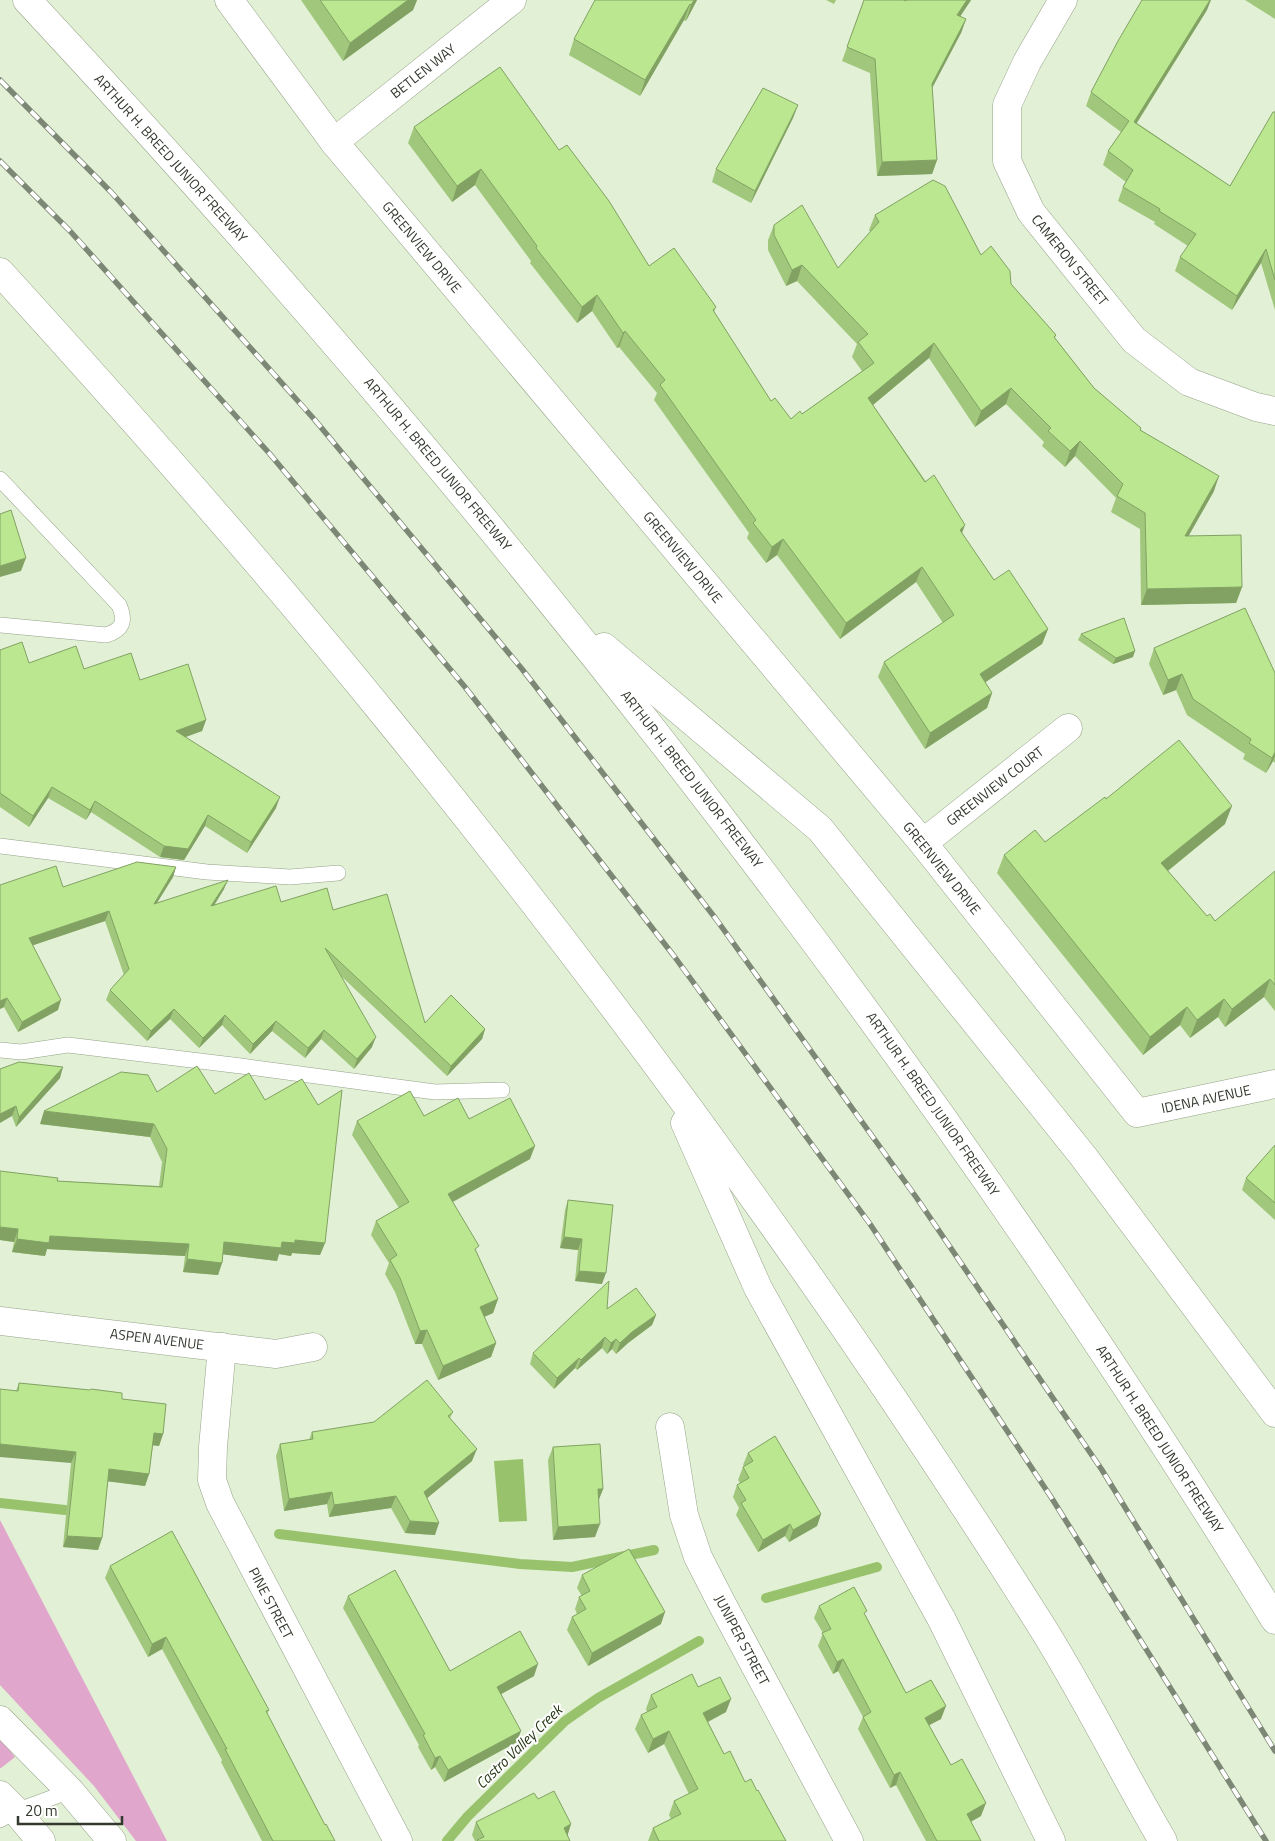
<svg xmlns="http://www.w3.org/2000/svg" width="1275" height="1841" viewBox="0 0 1275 1841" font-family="'Titillium Web',sans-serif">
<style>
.green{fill:#e1a6cb}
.water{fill:#98c36c}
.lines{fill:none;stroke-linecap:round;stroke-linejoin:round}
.stream{stroke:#98c36c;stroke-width:10}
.service-casing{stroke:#95a289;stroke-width:16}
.minor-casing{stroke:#95a289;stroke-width:29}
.tertiary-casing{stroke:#95a289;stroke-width:29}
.motorway-casing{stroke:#95a289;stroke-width:29}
.service{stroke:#fff;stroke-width:15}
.minor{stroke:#fff;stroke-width:28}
.tertiary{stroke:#fff;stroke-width:28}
.motorway{stroke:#fff;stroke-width:28}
.rail-casing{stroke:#7d8775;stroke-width:5.5}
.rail{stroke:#fff;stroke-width:4;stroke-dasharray:11;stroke-linecap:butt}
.wall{fill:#a0c77b}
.shaded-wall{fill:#82a264}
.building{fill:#bae78f;stroke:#82a264}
.labels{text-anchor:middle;stroke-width:4;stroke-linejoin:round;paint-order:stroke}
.street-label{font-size:14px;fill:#33392e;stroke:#fff}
.water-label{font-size:15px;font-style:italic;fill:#263814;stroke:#fff}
</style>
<rect width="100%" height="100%" fill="#e2f0d5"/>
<g class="green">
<polygon points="0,1520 167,1841 136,1841 94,1786 0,1685"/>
<polygon points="0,1738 15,1757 1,1768 0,1768"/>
</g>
<polygon class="water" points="523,1459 527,1521 499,1522 494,1461"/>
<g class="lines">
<g class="stream">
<polyline points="0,1503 65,1510"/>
<polyline points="279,1534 520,1564 572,1567 654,1550"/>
<polyline points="766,1598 877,1567"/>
<polyline points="447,1841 468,1816 565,1721 598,1698 699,1641"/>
</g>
<g class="service-casing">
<g id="service">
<path d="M0,479l119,126c7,16 4,25 -13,30l-106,-10"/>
<polyline points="0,846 207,872 290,877 338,873"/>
<polyline points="0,1050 21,1052 68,1045 241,1066 435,1092 502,1090"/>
<polyline points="0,1820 16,1811 70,1791"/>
</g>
</g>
<g class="minor-casing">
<g id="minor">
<polyline points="229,0 334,142 923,843 1137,1113 1275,1084"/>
<polyline points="1063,0 1027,62 1007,105 1007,161 1031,212 1134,340 1189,382 1256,407 1275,411"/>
<polyline points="334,142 512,0"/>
<polyline points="923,843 1068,728"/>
<polyline points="0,1321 276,1354 313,1347"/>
<polyline points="222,1347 213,1447 212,1480 220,1503 398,1841"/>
<polyline points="670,1427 684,1515 698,1557 721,1602 849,1841"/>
</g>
</g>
<g class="tertiary-casing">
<g id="tertiary">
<polyline points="0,1720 70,1791 112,1841"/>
<polyline points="0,1795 16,1811 41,1841"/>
</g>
</g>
<g class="motorway-casing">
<g id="motorway">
<path d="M27,0c466,500 890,1038 1248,1620"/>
<path d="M0,272c133,146 263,293 387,446 234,287 452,588 650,901 46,72 83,149 126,222"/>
<polyline points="604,647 820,829 1083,1156 1275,1413"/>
<polyline points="685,1123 758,1288 942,1620 1051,1841"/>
</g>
</g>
<use href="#service" class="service"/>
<use href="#minor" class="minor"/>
<use href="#tertiary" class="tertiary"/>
<use href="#motorway" class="motorway"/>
<g class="rail-casing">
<g id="rail">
<polyline points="0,80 111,192 314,419 522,669 716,919 916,1197 1102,1470 1275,1751"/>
<polyline points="0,161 70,231 269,453 465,687 674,956 870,1224 1051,1497 1266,1841"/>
</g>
</g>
<use href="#rail" class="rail"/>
</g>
<g class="wall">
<polygon points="301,0 417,0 413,10 343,61"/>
<polygon points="697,0 686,21 684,20 640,96 569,55 574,39"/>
<polygon points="826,0 836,0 834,4"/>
<polygon points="864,0 906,1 907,0 971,0 960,16 966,19 961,33 932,87 937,160 932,174 877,176 870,73 842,61"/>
<polygon points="1245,0 1275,0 1275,19"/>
<polygon points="1207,10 1137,123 1230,186 1275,112 1275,310 1261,263 1232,310 1175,271 1180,257 1188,246 1154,224 1155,222 1118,201 1123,187 1126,182 1103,165 1108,151 1121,132 1086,106 1091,92"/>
<polygon points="798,105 793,118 751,203 712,182 716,169"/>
<polygon points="414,127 559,150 649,266 716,307 714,312 771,401 791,419 802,414 862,371 852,357 857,344 797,281 786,286 768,250 768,240 774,225 838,268 870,232 869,230 875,215 981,255 1011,284 1056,335 1055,338 1094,388 1141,430 1214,491 1189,535 1242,587 1236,603 1141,605 1140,529 1111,512 1116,498 1075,456 1065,467 1042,446 1044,442 1006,404 975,427 929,358 873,405 994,580 1048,629 1042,644 985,682 992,693 987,708 925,749 878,677 884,662 943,623 916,582 840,639 777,555 766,563 747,538 749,533 654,400 657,393 619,347 617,348 592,311 577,323 530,263 531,261 475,185 452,202 408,143"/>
<polygon points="1081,634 1133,657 1113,664 1078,640"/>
<polygon points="1154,648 1275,673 1275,763 1273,761 1266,773 1243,759 1245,754 1187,715 1176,690 1163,695 1149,664"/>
<polygon points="0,650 29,663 84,669 140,680 206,720 202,731 185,737 276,808 247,853 205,826 184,860 160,857 91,812 86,820 48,798 29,827 0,807"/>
<polygon points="1106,799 1225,824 1168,871 1207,916 1215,921 1275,872 1275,1011 1264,997 1225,1027 1218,1017 1190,1038 1180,1025 1143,1055 997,873 1004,855 1045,842"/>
<polygon points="176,867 173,877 157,903 224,889 215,904 281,902 333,910 425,1023 485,1029 482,1039 447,1076 341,976 372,1047 354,1069 321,1039 305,1058 272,1031 250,1054 222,1025 199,1048 170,1019 147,1041 106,1000 110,990 124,975 105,921 33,945 58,1010 18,1032 4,1007 0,1009 0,885 63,887"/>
<polygon points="0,1069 60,1078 16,1127 12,1116"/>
<polygon points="157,1092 215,1094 325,1243 320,1255 292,1253 291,1256 279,1254 277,1261 223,1254 222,1263 218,1275 183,1272 185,1256 47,1249 45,1256 12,1252 14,1242 0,1240 57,1181 159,1186 162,1162 150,1137 40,1124"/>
<polygon points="424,1116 469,1119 530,1159 453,1202 477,1253 498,1299 493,1313 484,1317 496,1343 491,1357 438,1380 422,1344 415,1344 395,1292 385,1274 389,1263 371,1235 376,1221 399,1208 352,1135 357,1121"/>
<polygon points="1275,1145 1275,1220 1242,1190 1246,1178"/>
<polygon points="568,1200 602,1284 575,1281 578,1250 560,1248 565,1210"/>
<polygon points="607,1309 656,1315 652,1325 628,1343 616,1354 612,1349 607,1354 602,1348 577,1370 575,1368 554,1389 530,1364 533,1353"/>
<polygon points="19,1383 122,1399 163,1434 159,1446 153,1445 149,1474 145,1486 108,1481 102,1538 98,1550 63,1547 71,1463 16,1391"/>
<polygon points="453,1412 450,1418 472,1461 427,1498 435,1535 405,1533 391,1508 329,1517 327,1504 284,1511 276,1456 280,1444 309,1440 312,1432"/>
<polygon points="553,1447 603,1489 598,1501 595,1537 553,1540 548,1460"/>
<polygon points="748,1453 821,1514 817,1526 789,1542 785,1536 758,1552 736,1515 739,1508 733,1497 737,1485 740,1483 738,1480 743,1467 744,1466 743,1465"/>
<polygon points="110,1566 269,1710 267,1714 325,1825 335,1841 262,1841 221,1762 222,1760 162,1649 148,1657 105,1578"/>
<polygon points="582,1575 661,1624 588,1666 567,1630 572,1617 577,1614 575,1609 579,1597 582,1596 577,1588"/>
<polygon points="348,1596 450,1671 534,1676 501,1694 517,1742 444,1782 435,1767 431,1770 418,1747 419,1745 343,1608"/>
<polygon points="819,1606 866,1616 906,1693 941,1719 929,1725 951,1765 981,1816 971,1822 981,1841 926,1841 896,1785 890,1788 858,1729 863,1717 838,1671 833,1674 818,1646 823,1633 814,1618"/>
<polygon points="698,1687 726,1712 708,1722 724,1754 745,1782 757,1791 786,1841 648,1841 653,1828 671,1819 669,1815 674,1801 689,1794 664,1744 648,1753 635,1729 641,1715 647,1712 646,1709 651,1695"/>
<polygon points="538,1799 571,1824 567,1835 570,1841 475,1841 472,1835 476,1822"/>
</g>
<g class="shaded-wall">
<polygon points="408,0 417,0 413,10 343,61 350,43"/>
<polygon points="694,0 697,0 686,21 691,5"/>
<polygon points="967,0 971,0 952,29 957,15"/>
<polygon points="1210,0 1211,0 1207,10 1129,135 1134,122"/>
<polygon points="690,4 684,20 640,96 645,80"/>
<polygon points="966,19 961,33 927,98 932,84"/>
<polygon points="798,105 793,118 751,203 755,191"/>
<polygon points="937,160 932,174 877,176 882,162"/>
<polygon points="481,169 475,185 452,202 457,186"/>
<polygon points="1266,249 1261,263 1232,310 1237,296"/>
<polygon points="802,265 797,281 786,286 792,270"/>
<polygon points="597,295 592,311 577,323 582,307"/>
<polygon points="625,331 619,347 617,348 623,333"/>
<polygon points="934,343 929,358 862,414 868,398"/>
<polygon points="1011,388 1006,404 975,427 981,411"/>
<polygon points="1080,441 1075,456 1065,467 1070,451"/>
<polygon points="1219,476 1214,491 1180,551 1185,536"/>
<polygon points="965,525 959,541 960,530"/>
<polygon points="783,539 777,555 766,563 772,547"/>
<polygon points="26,558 21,571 0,577 0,566"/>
<polygon points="922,567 916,582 840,639 846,623"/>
<polygon points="1242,587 1236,603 1141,605 1147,589"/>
<polygon points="1048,629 1042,644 974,690 980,674"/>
<polygon points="1135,651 1133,657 1113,664 1116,658"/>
<polygon points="1182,674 1176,690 1163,695 1168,680"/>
<polygon points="992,693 987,708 925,749 930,733"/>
<polygon points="206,720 202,731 172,742 176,731"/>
<polygon points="1275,752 1275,756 1273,761 1266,773 1272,758"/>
<polygon points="52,787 48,798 29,827 33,816"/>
<polygon points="280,797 276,808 247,853 251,842"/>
<polygon points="95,801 91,812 86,820 90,810"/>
<polygon points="1232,806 1225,824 1155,881 1161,863"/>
<polygon points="208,815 205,826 184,860 160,857 164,846"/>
<polygon points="176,867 173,877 150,914 154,904"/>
<polygon points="228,880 224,889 208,915 211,906"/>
<polygon points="109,911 105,921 25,948 29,938"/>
<polygon points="1270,979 1264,997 1225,1027 1232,1009"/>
<polygon points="7,998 4,1007 0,1009 0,1001"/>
<polygon points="1224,999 1218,1017 1190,1038 1197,1020"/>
<polygon points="61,1000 58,1010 18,1032 22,1022"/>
<polygon points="1187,1007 1180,1025 1143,1055 1150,1037"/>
<polygon points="174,1009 170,1019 147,1041 151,1031"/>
<polygon points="225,1015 222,1025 199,1048 203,1038"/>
<polygon points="276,1021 272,1031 250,1054 253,1044"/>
<polygon points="485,1029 482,1039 447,1076 451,1066"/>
<polygon points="324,1030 321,1039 305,1058 308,1048"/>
<polygon points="376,1037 372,1047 354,1069 357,1059"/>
<polygon points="63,1067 60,1078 16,1127 19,1117"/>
<polygon points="16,1106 12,1116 0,1123 0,1114"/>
<polygon points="44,1111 154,1124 150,1137 40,1124"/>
<polygon points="535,1146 530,1159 443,1207 448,1194"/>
<polygon points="0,1227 18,1229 14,1242 0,1240"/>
<polygon points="50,1236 189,1244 185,1256 47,1249 45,1256 12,1252 17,1239"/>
<polygon points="564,1237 582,1239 578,1250 560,1248"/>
<polygon points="295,1240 325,1243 320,1255 292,1253 291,1256 279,1254 277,1261 220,1254 224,1242 282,1242"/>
<polygon points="187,1259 222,1263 218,1275 183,1272"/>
<polygon points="579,1271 606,1273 602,1284 575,1281"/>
<polygon points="498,1299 493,1313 475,1321 480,1307"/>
<polygon points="656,1315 652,1325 628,1343 616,1354 620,1343 632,1332"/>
<polygon points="427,1330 422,1344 415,1344 420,1331"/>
<polygon points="605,1337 602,1348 577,1370 581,1360"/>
<polygon points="616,1339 612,1349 607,1354 611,1343"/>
<polygon points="496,1343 491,1357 438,1380 443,1366"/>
<polygon points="579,1358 575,1368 554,1389 557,1378"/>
<polygon points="154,1433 163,1434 159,1446 150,1445"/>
<polygon points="0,1444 76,1452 71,1463 0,1457"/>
<polygon points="477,1449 472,1461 420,1504 424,1492"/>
<polygon points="109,1469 149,1474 145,1486 105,1481"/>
<polygon points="598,1489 603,1489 598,1502"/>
<polygon points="332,1492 327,1504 284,1511 289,1499"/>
<polygon points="396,1496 391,1508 329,1517 334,1505"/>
<polygon points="821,1514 817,1526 789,1542 793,1530"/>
<polygon points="410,1521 439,1523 435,1535 405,1533"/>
<polygon points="600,1524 595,1537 553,1540 558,1527"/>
<polygon points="790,1524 785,1536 758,1552 763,1540"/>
<polygon points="67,1536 102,1538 98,1550 63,1547"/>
<polygon points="665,1612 661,1624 588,1666 592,1653"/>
<polygon points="166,1637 162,1649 148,1657 152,1644"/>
<polygon points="843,1659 838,1671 833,1674 837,1662"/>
<polygon points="538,1664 534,1676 492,1699 497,1687"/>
<polygon points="731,1699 726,1712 698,1727 703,1713"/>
<polygon points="946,1706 941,1719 920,1730 925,1718"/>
<polygon points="521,1731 517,1742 444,1782 448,1770"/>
<polygon points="669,1731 664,1744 648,1753 653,1739"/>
<polygon points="440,1756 435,1767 431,1770 435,1758"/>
<polygon points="900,1772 896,1785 890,1788 894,1775"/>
<polygon points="986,1803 981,1816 962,1826 967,1814"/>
<polygon points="571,1824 567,1837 564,1828"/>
</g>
<g class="building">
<polygon points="320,0 408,0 350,43"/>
<polygon points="595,0 694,0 691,5 690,4 645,80 574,39"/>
<polygon points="864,0 903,0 906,1 907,0 967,0 957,15 966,19 932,84 937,160 882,162 875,59 847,47"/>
<polygon points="1142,0 1210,0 1134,122 1230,186 1273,112 1275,112 1275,280 1266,249 1237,296 1180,257 1196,234 1159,211 1160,209 1123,187 1133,170 1108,151 1129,121 1091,92 1118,41"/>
<polygon points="500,67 559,150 567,145 609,201 649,266 674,248 716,307 713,310 771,401 775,398 791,419 800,411 802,414 874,363 858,342 868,334 802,265 792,270 774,235 774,225 802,205 838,268 879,222 875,215 933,180 945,186 981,255 991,246 1010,271 1011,284 1056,335 1054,337 1094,388 1141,428 1140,430 1219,476 1185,536 1241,535 1242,587 1147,589 1145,513 1117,496 1123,484 1080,441 1070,451 1048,431 1051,428 1011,388 981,411 934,343 868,398 925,482 934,475 965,525 960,530 994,580 1009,570 1048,629 980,674 992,693 930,733 884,662 954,615 922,567 846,623 783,539 772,547 753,523 756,520 660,385 665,380 625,331 623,333 597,295 582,307 536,248 537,246 481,169 457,186 414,127"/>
<polygon points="763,88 798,105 755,191 716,169"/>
<polygon points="11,510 26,558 0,566 0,514"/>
<polygon points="1245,608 1275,673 1275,752 1272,758 1249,743 1251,739 1193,699 1182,674 1168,680 1154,648"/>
<polygon points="1124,618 1135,651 1116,658 1081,634"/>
<polygon points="22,642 29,663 76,646 84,669 131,653 140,680 188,664 206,720 176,731 280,797 251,842 208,815 188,849 164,846 95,801 90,810 52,787 33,816 0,793 0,650"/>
<polygon points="1179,740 1232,806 1161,863 1207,916 1210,914 1215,921 1275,871 1275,985 1270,979 1232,1009 1224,999 1197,1020 1187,1007 1150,1037 1004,855 1035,830 1045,842 1105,797 1106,799"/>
<polygon points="137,862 176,867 154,904 228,880 211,906 276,886 281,902 327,888 333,910 387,894 425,1023 451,995 485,1029 451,1066 325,948 376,1037 357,1059 324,1030 308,1048 276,1021 253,1044 225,1015 203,1038 174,1009 151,1031 110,990 129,969 109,911 29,938 61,1000 22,1022 7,998 0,1001 0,885 56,866 63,887"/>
<polygon points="19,1062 63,1067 19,1117 16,1106 0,1114 0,1069"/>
<polygon points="197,1066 215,1094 249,1073 265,1100 302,1079 318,1105 342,1090 325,1243 295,1240 295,1243 282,1242 281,1248 224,1242 222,1263 187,1259 189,1244 50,1236 49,1243 17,1239 18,1229 0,1227 0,1171 58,1178 57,1181 162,1187 167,1149 154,1124 44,1111 121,1072 148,1075 157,1092"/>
<polygon points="410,1091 424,1116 458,1098 469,1119 510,1098 535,1146 448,1194 479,1246 475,1249 498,1299 480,1307 496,1343 443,1366 427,1330 420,1331 400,1278 390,1260 397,1255 376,1221 409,1202 357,1121"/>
<polygon points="1275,1145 1275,1203 1246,1178"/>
<polygon points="568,1200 613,1205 606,1273 579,1271 582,1239 564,1237"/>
<polygon points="609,1281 607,1309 636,1288 656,1315 632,1332 620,1343 616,1339 611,1343 605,1337 581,1360 579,1358 557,1378 533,1353"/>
<polygon points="427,1380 453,1412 448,1416 477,1449 424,1492 439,1523 410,1521 396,1496 334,1505 332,1492 289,1499 280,1444 313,1439 312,1432 374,1422"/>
<polygon points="19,1383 90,1390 91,1389 122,1393 122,1399 166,1404 163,1434 154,1433 149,1474 109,1469 102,1538 67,1536 76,1452 0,1444 0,1389 18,1391"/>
<polygon points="775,1436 821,1514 793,1530 790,1524 763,1540 741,1503 746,1500 737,1485 749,1478 743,1467 753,1461 748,1453"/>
<polygon points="600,1444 603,1489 598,1489 600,1524 558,1527 553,1447"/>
<polygon points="172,1531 269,1710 266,1711 325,1825 326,1824 335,1841 273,1841 225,1749 227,1749 166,1637 152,1644 110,1566"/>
<polygon points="629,1549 665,1612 592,1653 572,1617 586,1609 579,1597 590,1591 582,1575"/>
<polygon points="395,1570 450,1671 520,1631 538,1664 497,1687 521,1731 448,1770 440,1756 435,1758 423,1735 425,1734 348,1596"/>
<polygon points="854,1587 867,1611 864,1613 906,1693 931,1680 946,1706 925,1718 951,1765 962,1759 986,1803 967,1814 981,1841 937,1841 900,1772 894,1775 863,1717 871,1712 843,1659 837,1662 822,1633 831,1629 819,1606"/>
<polygon points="692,1674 698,1687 720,1677 731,1699 703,1713 724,1754 730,1751 745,1782 751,1779 757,1791 758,1790 786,1841 659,1841 653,1828 681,1814 674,1801 698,1789 669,1731 653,1739 641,1715 657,1707 651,1695"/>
<polygon points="554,1791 571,1824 564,1828 570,1841 478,1841 477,1840 484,1837 476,1822 534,1793 538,1799"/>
</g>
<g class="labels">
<g class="street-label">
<text transform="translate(423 71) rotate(-38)" y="5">BETLEN WAY</text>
<text transform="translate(171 158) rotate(48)" y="5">ARTHUR H. BREED JUNIOR FREEWAY</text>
<text transform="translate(422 247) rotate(50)" y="5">GREENVIEW DRIVE</text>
<text transform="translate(1070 260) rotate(51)" y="5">CAMERON STREET</text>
<text transform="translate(438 464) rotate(50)" y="5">ARTHUR H. BREED JUNIOR FREEWAY</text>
<text transform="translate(683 557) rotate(50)" y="5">GREENVIEW DRIVE</text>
<text transform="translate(692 779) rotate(52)" y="5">ARTHUR H. BREED JUNIOR FREEWAY</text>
<text transform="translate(995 786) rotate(-38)" y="5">GREENVIEW COURT</text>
<text transform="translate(942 868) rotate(51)" y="5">GREENVIEW DRIVE</text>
<text transform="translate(1206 1099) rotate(-12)" y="5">IDENA AVENUE</text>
<text transform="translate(933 1104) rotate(55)" y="5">ARTHUR H. BREED JUNIOR FREEWAY</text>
<text transform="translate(157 1339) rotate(7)" y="5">ASPEN AVENUE</text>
<text transform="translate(1160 1439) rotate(57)" y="5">ARTHUR H. BREED JUNIOR FREEWAY</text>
<text transform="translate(271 1603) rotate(62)" y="5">PINE STREET</text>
<text transform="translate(742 1640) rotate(62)" y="5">JUNIPER STREET</text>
</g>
<g class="water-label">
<text transform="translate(519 1747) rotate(-44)" y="5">Castro Valley Creek</text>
</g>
</g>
<path d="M18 1816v8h104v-8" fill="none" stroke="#33392e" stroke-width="2.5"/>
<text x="25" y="1816" font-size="15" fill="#33392e" stroke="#ffffff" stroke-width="4" paint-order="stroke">20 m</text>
</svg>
